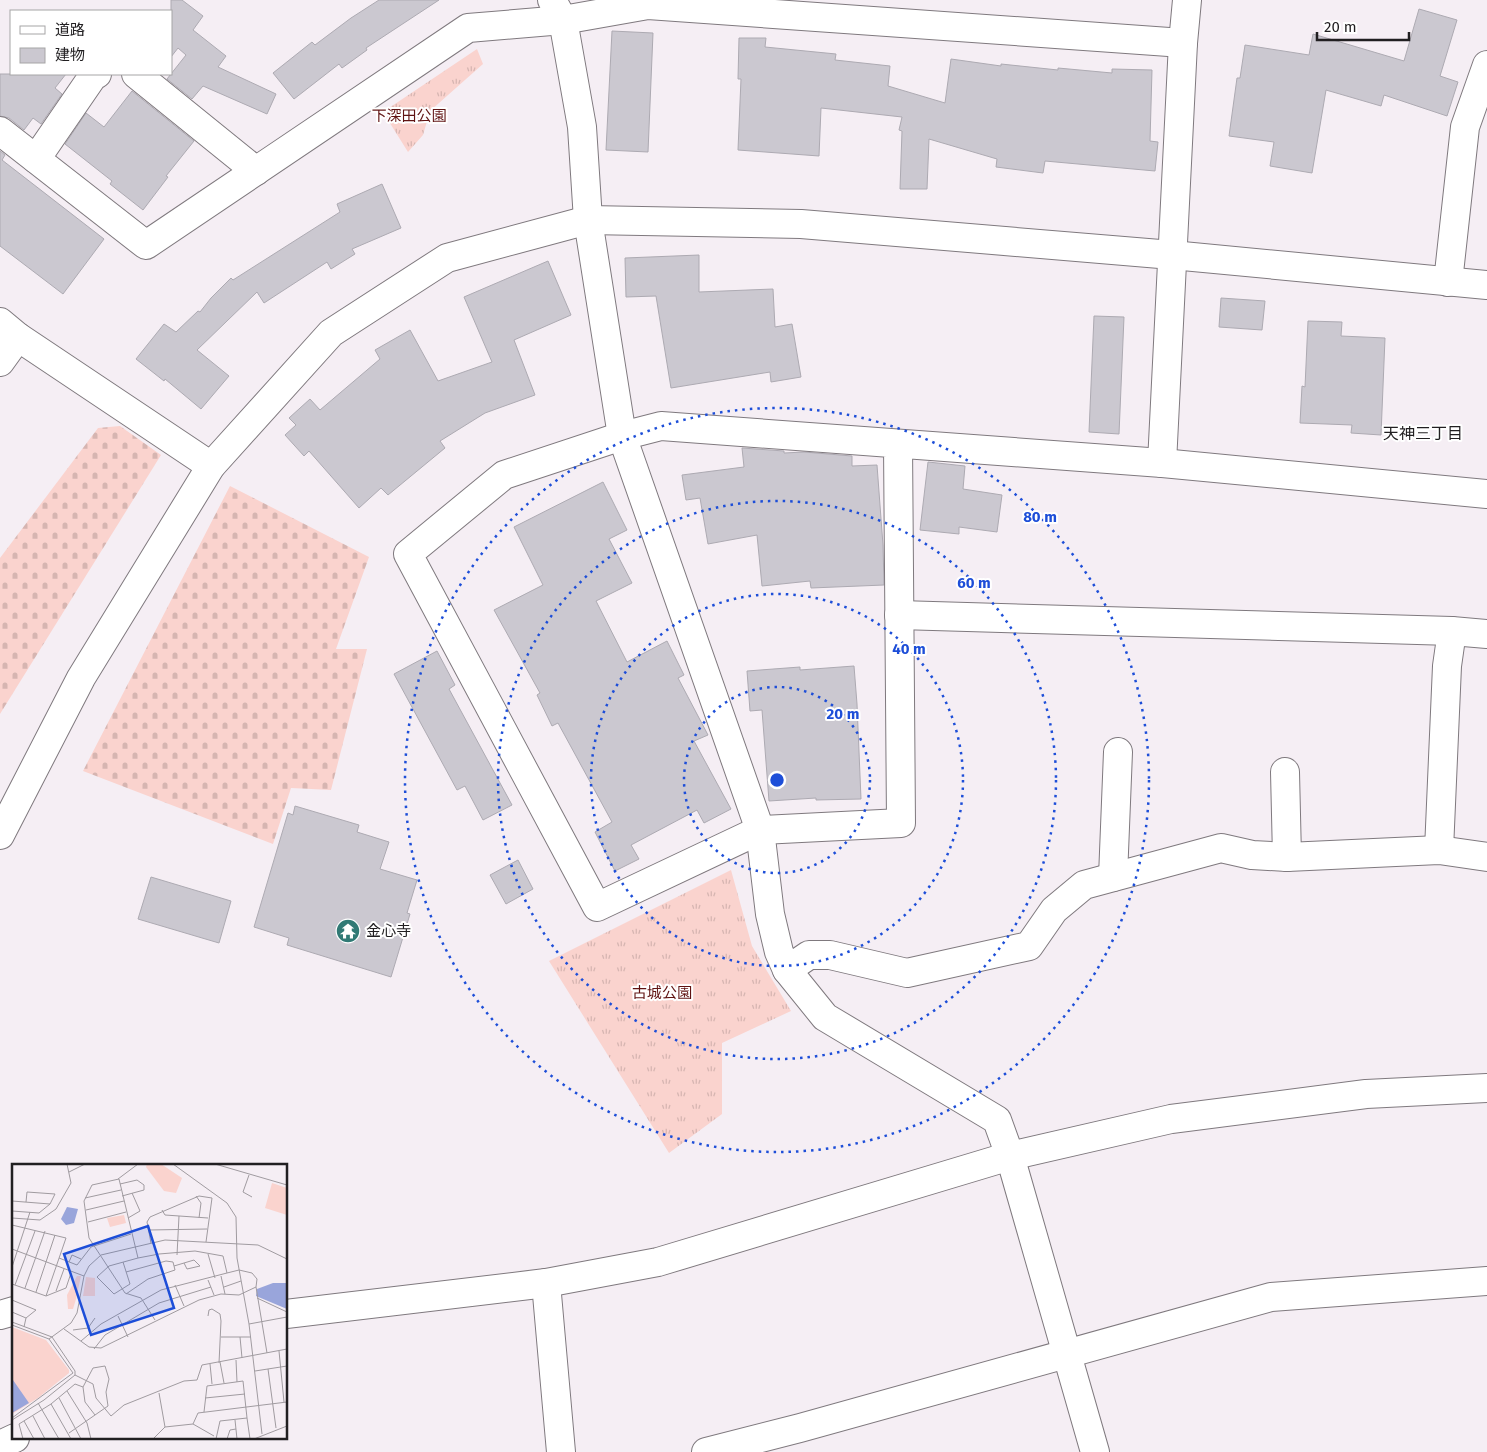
<svg xmlns="http://www.w3.org/2000/svg" width="1487" height="1452" viewBox="0 0 1487 1452" font-family="'Fira Sans','Noto Sans JP',sans-serif">
<style>
.grass{fill:url(#grass-tufts)}
.cemetery{fill:url(#cemetery-stones)}
.building{fill:#cbc8d0;stroke:#adaab2}
.lines{fill:none;stroke-linecap:round;stroke-linejoin:round}
.minor-casing{stroke:#7f797e;stroke-width:30}
.minor{stroke:#fff;stroke-width:28}
.ring{fill:none;stroke:#1d4ed8;stroke-width:2.5;stroke-dasharray:2.5 5}
.labels{text-anchor:middle;stroke-width:4;stroke-linejoin:round;paint-order:stroke}
.park-label{font-size:15px;fill:#601312;stroke:#fff}
.poi-label{font-size:15px;fill:#211f21;stroke:#fff;text-anchor:start}
.neighbourhood-label{font-size:16px;fill:#211f21;stroke:#fff}
.inset-road{fill:none;stroke:#a09ba0;stroke-width:1}
.view{fill:#1d4ed8;fill-opacity:0.15;stroke:#1d4ed8;stroke-width:2.5}
.inset-edge{fill:none;stroke:#211f21;stroke-width:2.5}
.centre{fill:#1d4ed8;stroke:#fff;stroke-width:2.5}
.ring-label{font-size:15px;text-anchor:middle;font-weight:bold;fill:#1d4ed8;stroke:#fff;stroke-width:4;stroke-linejoin:round;paint-order:stroke}
</style>
<defs>
<pattern id="grass-tufts" width="24" height="20" patternUnits="userSpaceOnUse" patternTransform="scale(1.25)"><rect width="24" height="20" fill="#fad3ce"/><path d="M3 7l-1-3M5 7V3M7 7l1-3M15 17l-1-3M17 17v-4M19 17l1-3" fill="none" stroke="#d6b5b1"/></pattern>
<pattern id="cemetery-stones" width="16" height="16" patternUnits="userSpaceOnUse" patternTransform="scale(1.25)"><rect width="16" height="16" fill="#fad3ce"/><path d="M2 7V4a2 2 0 0 1 4 0v3zM10 15v-3a2 2 0 0 1 4 0v3z" fill="#d6b5b1"/></pattern>
</defs>
<rect width="100%" height="100%" fill="#f5eef4"/>
<g class="grass">
<polygon points="477,49 483,64 430,111 423,135 408,152 383,112"/>
<polygon points="731,870 752,946 791,1011 722,1043 722,1114 669,1153 549,961"/>
</g>
<g class="cemetery">
<polygon points="120,426 161,455 0,714 0,558 98,428"/>
<polygon points="230,486 369,557 336,649 367,649 331,790 291,788 273,844 83,771"/>
</g>
<g class="building">
<polygon points="171,0 182,0 203,16 193,30 226,56 218,67 276,94 267,114 203,86 192,99 167,79 186,55 178,48 171,57"/>
<polygon points="379,0 439,0 366,48 367,50 342,68 339,64 294,99 273,73 312,42 315,45 351,18"/>
<polygon points="1419,9 1457,20 1440,76 1458,82 1447,116 1384,95 1381,106 1326,90 1312,173 1270,166 1274,142 1229,136 1237,78 1240,78 1245,45 1309,55 1313,34 1404,61"/>
<polygon points="612,31 653,33 648,152 606,150"/>
<polygon points="739,38 766,38 765,47 836,54 835,60 890,66 888,86 945,103 951,59 1001,66 1001,64 1058,70 1058,68 1112,73 1112,69 1152,70 1150,141 1158,142 1155,171 1045,161 1043,173 996,167 997,159 929,139 927,189 900,189 902,131 899,130 902,117 821,108 819,156 738,150 741,79 738,79"/>
<polygon points="0,74 66,74 55,88 62,94 41,124 33,118 24,130 9,118 0,116"/>
<polygon points="132,91 194,141 166,176 168,177 143,210 110,184 112,181 65,144 86,113 104,127"/>
<polygon points="0,151 5,155 2,160 104,239 63,294 0,246"/>
<polygon points="382,184 401,228 352,249 355,254 331,269 327,262 264,303 257,292 197,350 229,376 201,409 165,379 164,381 136,359 164,324 176,332 198,311 200,312 211,298 231,278 233,280 340,212 337,204"/>
<polygon points="699,255 699,292 773,289 775,327 792,324 801,377 771,382 770,372 671,388 656,296 626,297 625,258"/>
<polygon points="548,261 571,315 514,340 535,395 485,413 440,441 445,448 388,495 381,488 359,508 309,451 304,456 285,435 296,425 289,418 310,399 320,410 380,359 375,350 410,330 438,381 492,362 464,297"/>
<polygon points="1221,298 1265,301 1262,330 1219,327"/>
<polygon points="1094,316 1124,317 1119,434 1089,432"/>
<polygon points="1308,321 1342,322 1341,336 1385,338 1381,435 1351,433 1352,425 1300,423 1302,386 1305,387"/>
<polygon points="742,448 784,451 784,453 804,452 852,456 852,466 877,465 883,545 884,585 811,588 810,581 762,586 757,535 708,544 700,498 686,500 682,475 744,467"/>
<polygon points="928,462 965,466 963,489 1002,495 997,532 959,527 959,534 920,530"/>
<polygon points="603,482 627,530 609,539 632,583 596,601 627,662 667,641 684,675 678,678 708,735 694,741 731,809 704,823 697,810 631,845 639,859 615,871 595,832 612,822 558,723 552,726 537,695 540,693 494,610 543,585 514,527"/>
<polygon points="437,651 455,685 449,689 512,805 483,820 465,786 457,790 394,674"/>
<polygon points="854,666 857,704 861,799 816,800 816,798 769,801 762,710 750,711 747,671 800,667 800,670"/>
<polygon points="295,806 359,825 357,832 389,842 380,869 417,880 407,913 410,914 391,977 287,945 289,938 254,927 288,813 293,815"/>
<polygon points="518,860 533,889 506,904 490,875"/>
<polygon points="151,877 231,901 219,943 138,919"/>
</g>
<g class="lines">
<g class="minor-casing">
<g id="minor">
<polyline points="552,0 563,20 582,127 588,220 622,436 760,830 770,914 779,952 787,970 825,1017 997,1120 1010,1156 1095,1452"/>
<polyline points="136,74 256,171"/>
<polyline points="0,131 146,245 468,28 563,20 648,5 1183,43"/>
<polyline points="36,159 93,76 97,74"/>
<polyline points="1448,282 1465,127 1487,65"/>
<polyline points="0,322 18,337 211,466"/>
<polyline points="0,362 18,337"/>
<polyline points="898,444 901,823 760,830 597,907 408,554 504,475 622,436 661,426 1162,463 1487,494"/>
<polyline points="1162,463 1183,43 1187,0"/>
<polyline points="899,615 1452,631 1487,634"/>
<polyline points="1285,772 1287,857"/>
<polyline points="0,835 81,678 211,466 331,333 447,258 588,220 801,224 1172,255 1487,285"/>
<polyline points="1439,850 1447,666 1452,631"/>
<polyline points="1113,877 1118,752"/>
<polyline points="787,970 809,955 830,955 907,973 1029,946 1054,910 1084,885 1221,848 1252,855 1287,857 1439,850 1487,857"/>
<polyline points="546,1283 561,1452"/>
<polyline points="286,1314 546,1283 658,1262 1010,1156 1171,1119 1366,1094 1487,1088"/>
<polyline points="0,1315 14,1311"/>
<polyline points="0,1445 15,1438"/>
<polyline points="706,1452 800,1428 1271,1297 1487,1281"/>
</g>
</g>
<use href="#minor" class="minor"/>
</g>
<g class="ring">
<circle cx="777" cy="780" r="93"/>
<circle cx="777" cy="780" r="186"/>
<circle cx="777" cy="780" r="279"/>
<circle cx="777" cy="780" r="372"/>
</g>
<defs>
<g id="temple-disc" transform="scale(1.25)"><circle r="9.5" fill="#317a75" stroke="#fff"/><path d="M0-6L5-2H3V0L6.5 2.5H4V6H1.5V3h-3V6H-4V2.5H-6.5L-3 0V-2H-5Z" fill="#fff"/></g>
</defs>
<g fill-rule="evenodd">
<use href="#temple-disc" x="348" y="931"/>
</g>
<g class="labels">
<g class="park-label">
<text x="409" y="121">下深田公園</text>
<text x="662" y="998">古城公園</text>
</g>
<g class="poi-label">
<text x="366" y="936">金心寺</text>
</g>
<g class="neighbourhood-label">
<text x="1423" y="439">天神三丁目</text>
</g>
</g>
<g transform="translate(12 1164)">
<rect width="275" height="275" fill="#f5eef4"/>
<path d="M135,0h14l21,14 -6,15 -12,-2 -18,-24zM112,51l2,8 -16,4 -3,-9zM0,163l34,13 23,30v3l-31,25 -26,16z" fill="#fad3ce"/>
<path d="M65,112h4l-5,23 -3,10h-5l-1,-14zM74,113l9,1v18h-12z" fill="#fad3ce"/>
<path d="M260,19l15,5v27l-22,-7z" fill="#fad3ce"/>
<path d="M55,43l11,2 -4,14 -8,2 -5,-6zM261,119h14v26l-31,-13 1,-7zM1,216l16,23 -17,10v-32z" fill="#99a5db"/>
<path class="inset-road" d="M161,0l54,39 9,14 1,41 12,66 13,110M203,0l72,21M57,8l16,-8M237,11l-6,17 9,5M106,15l20,-15M108,20l17,-4 7,5v5l-22,6M184,32l5,7 -2,15M73,34l36,-8M0,37l38,3M74,46l38,-9M150,46l3,5 43,3M0,47l27,2 11,-9 5,-10 -28,-2 -1,10M0,54l28,2 16,-11 15,-26 -4,-19M116,54l12,-7 -8,-18M76,58l38,-10M0,61l54,13 -20,58M137,66l58,-1M139,79l-4,-21 3,-5 49,-21 13,2 -6,44M0,85l72,27M196,90l7,24M165,91l2,-39M47,94l18,7 14,-18 40,-13M126,94l-19,-79 -27,6 -8,16 5,37 36,55 16,5 14,22M57,98l3,-7 9,4M111,98l7,22 -16,10 -17,-17 12,-11 29,-8 21,-4 36,-3 28,5 4,17 12,-3 13,3 5,6 -1,8M162,102l20,-6 6,6 -13,3 -3,-6M0,103l18,-55M209,112l4,18M196,116l6,15M0,120l34,12 20,-8 5,-15M3,121l20,-54M163,121l9,21M212,123l17,-6M13,124l20,-57M44,127l8,-22M24,128l19,-57M114,130l22,-15 27,-9 -2,-8 -7,-1 -40,11M245,134l30,14M0,136l24,10 -10,8 -2,9M0,148l14,6M106,152l10,21M196,152l1,-6 3,-1 8,5 1,7 -2,42M0,158l40,15 23,34v4l-31,25 -32,20M237,160l38,-7M0,161l37,14 24,34 -61,45M52,165l25,18 12,1 98,-48 22,-6 18,1 17,-8 11,66M61,166l15,-2 7,-10M209,173h30M228,173l2,21M37,175l22,-16 6,-10 7,-37 5,-10 12,-11 64,-15 93,5 29,14M69,177l20,-17 60,-34 66,-17M82,185l11,-14 54,-32 52,-16M267,187l5,51M224,196l1,22M208,198l4,21M198,200l2,20M256,205l8,59M243,207l32,-5M63,211l18,9 3,14 15,18 13,-11 60,-24 13,-1 5,-15 85,-16M55,227l20,32 4,16M147,229l6,34M47,234l22,41M193,234l40,-4M26,239l21,36M39,240l20,35M192,248l3,-26 36,-5 4,37M21,252l12,23M223,256l2,19M12,257l10,18M181,260l21,12M57,269l39,-27 -2,-14 3,-13 -4,-13 -12,2 -10,19 2,15 10,13M11,275l-4,-15 32,-20 24,-20 8,3M141,275l12,-12 28,-3 5,-11 89,-11M204,275l4,-18 27,-3 3,21M215,275l3,-9 6,-1M242,275l33,-13"/>
<path class="view" d="M136,62l26,82 -83,27 -27,-81z"/>
<rect width="275" height="275" class="inset-edge"/>
</g>
<circle cx="777" cy="780" r="8" class="centre"/>
<g class="ring-label">
<text x="1040" y="522">80 m</text>
<text x="974" y="588">60 m</text>
<text x="909" y="654">40 m</text>
<text x="843" y="719">20 m</text>
</g>
<rect x="10" y="10" width="162" height="65" fill="#ffffff" stroke="#a6a5a6"/>
<rect x="20" y="26" width="25" height="8" fill="#ffffff" stroke="#a6a5a6"/>
<text x="55" y="35" font-size="15" fill="#211f21">道路</text>
<rect x="20" y="48" width="25" height="15" fill="#cbc8d0" stroke="#a6a5a6"/>
<text x="55" y="60" font-size="15" fill="#211f21">建物</text>
<path d="M1317 32v8h92v-8" fill="none" stroke="#211f21" stroke-width="2.5"/>
<text x="1324" y="32" font-size="15" fill="#211f21" stroke="#ffffff" stroke-width="4" paint-order="stroke">20 m</text>
</svg>
